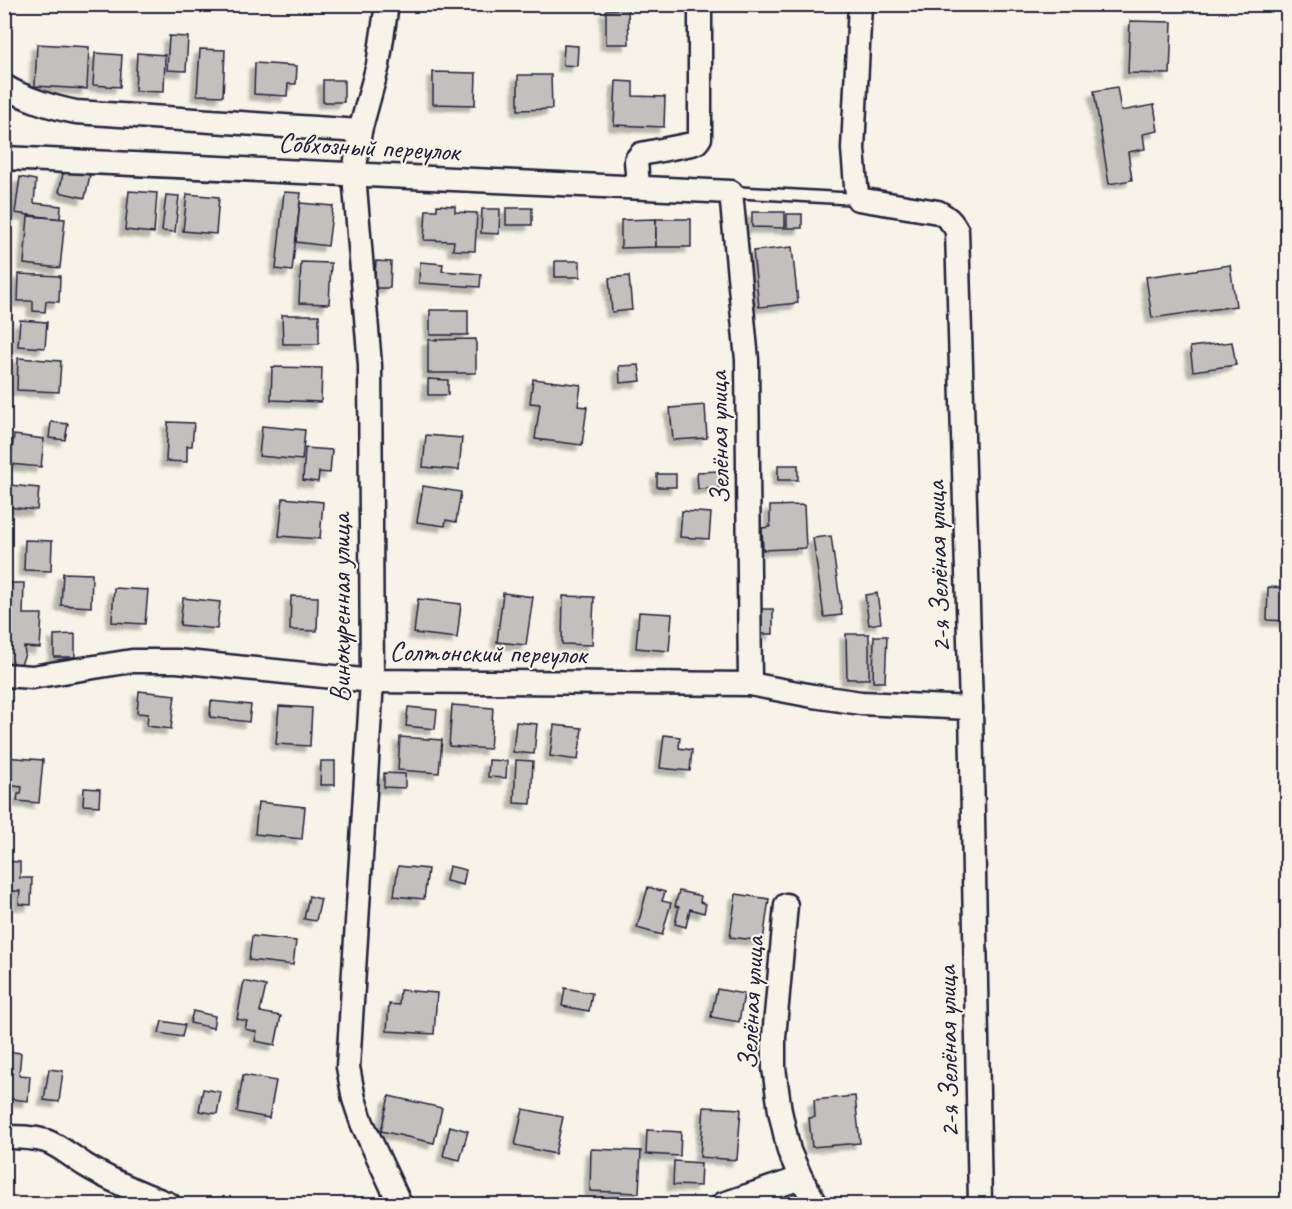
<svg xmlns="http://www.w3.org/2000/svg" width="1292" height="1209" viewBox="0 0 1292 1209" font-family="Caveat,sans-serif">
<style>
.building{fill:#c2bfbd;stroke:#22223b;stroke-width:1.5;filter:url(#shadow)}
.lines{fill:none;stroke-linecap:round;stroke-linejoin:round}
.lane-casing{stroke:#22223b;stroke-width:15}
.street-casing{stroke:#22223b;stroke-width:27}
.lane{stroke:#f7f3e8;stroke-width:10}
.street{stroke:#f7f3e8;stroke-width:22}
.labels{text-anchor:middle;stroke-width:4.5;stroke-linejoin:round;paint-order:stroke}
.street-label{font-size:28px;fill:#22223b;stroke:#f7f3e8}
</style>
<defs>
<filter id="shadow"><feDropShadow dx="-5.5" dy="5.5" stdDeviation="1.5" flood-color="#0004"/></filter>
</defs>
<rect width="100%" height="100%" fill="#f7f3e8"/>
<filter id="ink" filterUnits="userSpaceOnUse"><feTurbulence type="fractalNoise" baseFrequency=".0167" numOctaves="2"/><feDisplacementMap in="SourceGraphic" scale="12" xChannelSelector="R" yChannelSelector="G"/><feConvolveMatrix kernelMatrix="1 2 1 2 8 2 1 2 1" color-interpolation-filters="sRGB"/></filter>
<g filter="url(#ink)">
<g class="building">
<polygon points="628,9 629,44 606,44 606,10"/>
<polygon points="1130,21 1172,22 1170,74 1128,73"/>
<polygon points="169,36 188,37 186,71 167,70"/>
<polygon points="37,44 89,47 87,89 35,86"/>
<polygon points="564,45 578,46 577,66 563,65"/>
<polygon points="200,49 225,50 223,96 197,95"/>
<polygon points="95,53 122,55 120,87 93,85"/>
<polygon points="137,53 165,55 164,92 135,91"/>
<polygon points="255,63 297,66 296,84 288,84 287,96 254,94"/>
<polygon points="433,72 476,73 475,105 433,104"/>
<polygon points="518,75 551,75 552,109 518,110"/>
<rect x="323" y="80" width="21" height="22"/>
<polygon points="616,81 633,82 633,96 665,97 664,127 614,125"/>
<polygon points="1117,87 1121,111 1154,105 1158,131 1143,134 1145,149 1128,152 1132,180 1109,184 1094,91"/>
<polygon points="64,169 90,175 85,198 59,192"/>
<polygon points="20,177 36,180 34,203 61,206 60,219 15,213"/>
<polygon points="129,191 157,193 154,233 125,230"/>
<polygon points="284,192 301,193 292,271 276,269"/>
<polygon points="187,194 219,197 216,234 183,231"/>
<polygon points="166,195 179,196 175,232 162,231"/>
<polygon points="300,203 333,206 328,246 296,242"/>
<polygon points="437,205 455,206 455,212 477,213 475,251 453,250 454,241 424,240 426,210 437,210"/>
<rect x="506" y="208" width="26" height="17"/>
<polygon points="482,209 500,209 499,234 481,233"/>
<polygon points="752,212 785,212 785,228 752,227"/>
<rect x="787" y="214" width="15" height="14"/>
<polygon points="28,216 65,219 60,268 24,264"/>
<polygon points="656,219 656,247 621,248 621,220"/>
<rect x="656" y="219" width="35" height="28"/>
<polygon points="792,247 798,303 759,307 753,251"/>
<polygon points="376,261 391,262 390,288 374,288"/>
<rect x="555" y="261" width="25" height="16"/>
<polygon points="301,262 331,263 329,304 299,303"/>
<polygon points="420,262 443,264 442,271 481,274 480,287 419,283"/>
<polygon points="1230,265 1236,306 1152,318 1146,277"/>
<polygon points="19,274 60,276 59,302 46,301 45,312 33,311 33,301 18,301"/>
<polygon points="629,276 632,310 612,312 609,278"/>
<rect x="430" y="310" width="38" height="25"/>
<polygon points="282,315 319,315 319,344 283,344"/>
<polygon points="20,320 47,322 45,348 18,346"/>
<polygon points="476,339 476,373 428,373 428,340"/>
<polygon points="1232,342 1236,365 1193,371 1190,347"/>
<polygon points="18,358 61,361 59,392 17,390"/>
<polygon points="639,365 641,381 620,383 619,366"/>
<polygon points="272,367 322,368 321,402 271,400"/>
<polygon points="428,379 448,380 448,395 428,395"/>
<polygon points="533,379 581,385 578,406 587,407 582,445 535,439 540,404 530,403"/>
<polygon points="705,405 707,438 673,440 670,408"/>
<polygon points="51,422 68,424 65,440 49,438"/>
<polygon points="168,422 194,423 192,446 187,446 187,462 166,461"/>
<polygon points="262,426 305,430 302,460 259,456"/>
<polygon points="14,435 44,439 41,467 10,464"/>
<polygon points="426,435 462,438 459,470 423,467"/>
<polygon points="305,448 332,450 330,473 319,472 318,482 303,480"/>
<rect x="778" y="465" width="20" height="15"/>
<polygon points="721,471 721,488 698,489 697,472"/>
<rect x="657" y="474" width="19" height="13"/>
<polygon points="9,485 39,488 37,510 7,507"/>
<polygon points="423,486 461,492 456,522 446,520 445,526 417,522"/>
<polygon points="283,498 323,502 320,539 279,536"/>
<polygon points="804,505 806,548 763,550 762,528 770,527 770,506"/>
<polygon points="682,511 711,513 709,539 680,537"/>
<polygon points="831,536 842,615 824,617 813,538"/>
<polygon points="25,540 52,541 51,571 24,570"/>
<polygon points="63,573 92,574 91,607 61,605"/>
<polygon points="4,583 24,583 23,614 42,614 40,648 24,647 25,654 22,662 17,669 4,674"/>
<polygon points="1268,587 1288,588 1288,621 1267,620"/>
<polygon points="114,588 148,590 145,624 112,622"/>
<polygon points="503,593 533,597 526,645 497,642"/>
<polygon points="877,593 881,623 869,625 865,595"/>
<polygon points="291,596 318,597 317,631 290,630"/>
<polygon points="563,596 594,597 592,645 562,644"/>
<polygon points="183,598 220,602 217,629 180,625"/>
<polygon points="418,599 461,604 457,638 414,633"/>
<rect x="755" y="609" width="18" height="25"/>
<polygon points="639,612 672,614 669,651 636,648"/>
<polygon points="75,634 75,657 54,657 54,635"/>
<polygon points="846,634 869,634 869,679 847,679"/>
<polygon points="874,636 887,636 885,682 873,682"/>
<polygon points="139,691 175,695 171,729 147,726 148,714 137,713"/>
<polygon points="211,701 251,705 249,722 210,717"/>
<polygon points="452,705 493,708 490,749 449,746"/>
<polygon points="279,706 312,708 310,746 276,744"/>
<polygon points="408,707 437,710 435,729 406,726"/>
<polygon points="516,722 537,724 534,754 513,752"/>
<polygon points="554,725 582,728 578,760 550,756"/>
<polygon points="664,735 680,737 679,748 692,750 690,771 660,768"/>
<polygon points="400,737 442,740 439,773 398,770"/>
<polygon points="4,757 43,760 39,803 17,801 18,794 21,794 22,787 4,785"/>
<polygon points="489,760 507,761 506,778 488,777"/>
<polygon points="516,760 533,761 531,804 514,803"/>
<polygon points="321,761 335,761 335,785 320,785"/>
<polygon points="384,773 405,774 405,788 384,787"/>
<polygon points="84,788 100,789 99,806 83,805"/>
<polygon points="258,802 305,807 302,839 255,834"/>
<polygon points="4,861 20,862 20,878 32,878 31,905 19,904 20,891 4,891"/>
<polygon points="398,866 428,869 424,899 394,896"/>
<polygon points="449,866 466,870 463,885 446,881"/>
<polygon points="648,887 665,892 662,901 671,903 662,935 637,928"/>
<polygon points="679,891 701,896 700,902 706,904 704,913 690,909 686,927 675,924 679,907 675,906"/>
<polygon points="736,894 769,899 763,941 730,937"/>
<polygon points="309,896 321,899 316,921 304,919"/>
<polygon points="252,936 296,941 293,965 249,960"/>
<polygon points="244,981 266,986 260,1012 281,1016 275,1045 255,1041 257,1032 245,1029 247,1021 237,1019"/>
<polygon points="565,988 592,993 589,1011 562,1006"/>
<polygon points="717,989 744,994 739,1022 711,1017"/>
<polygon points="400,990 437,993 434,1034 387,1031 389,1004 399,1005"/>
<polygon points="193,1011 215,1016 213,1028 190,1023"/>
<polygon points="162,1021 185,1025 182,1037 159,1033"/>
<polygon points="4,1051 21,1053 19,1075 30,1076 28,1101 4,1098"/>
<polygon points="49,1069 63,1071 59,1102 44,1100"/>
<polygon points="243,1075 276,1081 269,1118 237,1112"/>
<polygon points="203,1089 221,1092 217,1114 199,1111"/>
<polygon points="389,1096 442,1108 434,1143 381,1131"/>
<polygon points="855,1096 860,1143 812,1147 809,1118 815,1117 814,1100"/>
<polygon points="704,1107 741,1109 737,1160 700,1157"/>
<polygon points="523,1109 563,1117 555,1154 515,1145"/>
<polygon points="450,1126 468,1131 460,1160 443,1156"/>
<polygon points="647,1130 681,1132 680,1156 646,1154"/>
<polygon points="591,1149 641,1151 639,1193 590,1191"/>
<polygon points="674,1161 701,1163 700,1186 673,1185"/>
</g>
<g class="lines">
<g class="lane-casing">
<polyline id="lane" points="731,192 858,199"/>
</g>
<g class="street-casing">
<g id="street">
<polyline points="387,4 378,65 360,131 354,175 370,365 372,681 348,1067 354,1099 362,1123 400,1204"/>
<path d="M860,4l-7,145 3,37 2,13 80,13c9,5 14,9 19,19l14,477 9,496"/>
<path d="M4,86c19,12 50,22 72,26l284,19"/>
<polyline points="4,158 731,192 747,360 750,684"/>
<polyline points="638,187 636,160 641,154 692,144 697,142 700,138 700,4"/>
<polyline points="4,675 32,677 132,661 177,661 372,681 750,684 813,696 861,703 971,708"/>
<polyline points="786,905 774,1037 774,1068 780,1111 789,1151 801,1178 816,1204"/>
<path d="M4,1137c14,0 28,0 42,4 14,5 26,16 39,24 26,16 55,28 84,39"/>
<polyline points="723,1204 801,1178"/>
</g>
</g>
<use href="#lane" class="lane"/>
<use href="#street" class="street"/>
</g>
</g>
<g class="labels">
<g class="street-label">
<text transform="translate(369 146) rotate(3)" y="10">Совхозный переулок</text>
<text transform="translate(718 438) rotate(-91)" y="10">Зелёная улица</text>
<text transform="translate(937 567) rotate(-92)" y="10">2-я Зелёная улица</text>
<text transform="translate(340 608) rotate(-90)" y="10">Винокуренная улица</text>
<text transform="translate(488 652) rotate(1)" y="10">Солтонский переулок</text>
<text transform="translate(750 1003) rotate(-87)" y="10">Зелёная улица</text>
<text transform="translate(947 1052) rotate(-91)" y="10">2-я Зелёная улица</text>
</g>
</g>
<rect width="1292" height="1209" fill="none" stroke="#f7f3e8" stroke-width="24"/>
<rect x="12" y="12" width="1268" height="1185" fill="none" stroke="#22223b" stroke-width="2" filter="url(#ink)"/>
</svg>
